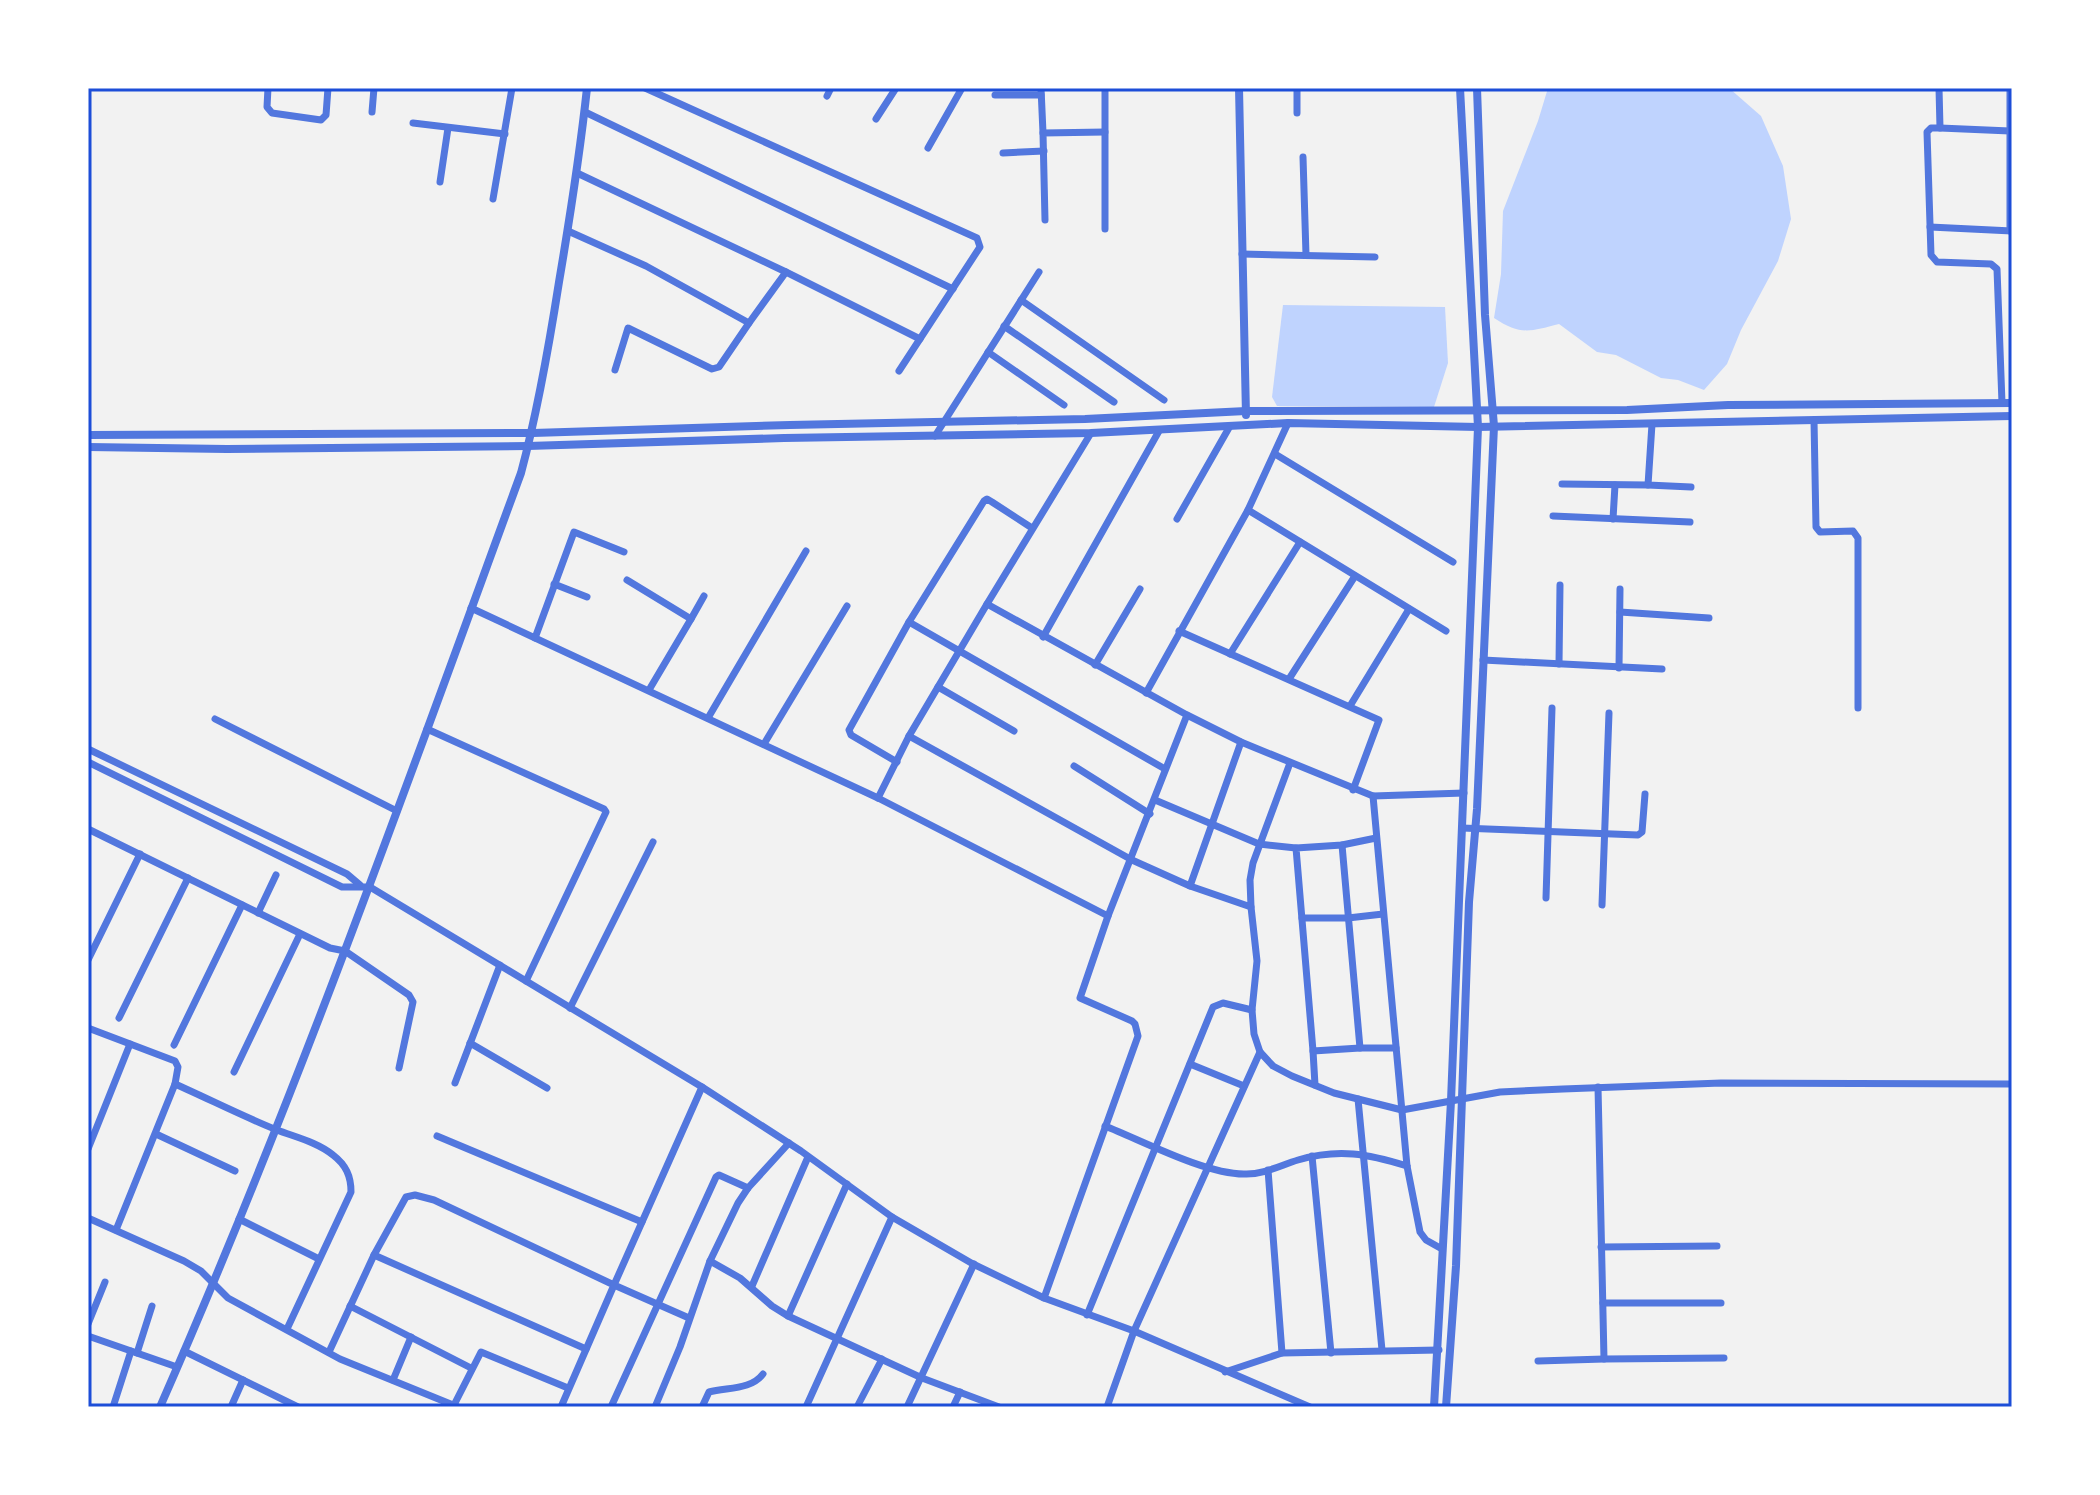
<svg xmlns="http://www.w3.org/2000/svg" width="2100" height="1495" viewBox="0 0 2100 1495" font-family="'Open Sans',sans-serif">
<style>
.water{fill:#bfd3fe}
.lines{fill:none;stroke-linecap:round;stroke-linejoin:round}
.minor{stroke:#5277de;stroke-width:7}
.tertiary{stroke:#5277de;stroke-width:8}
.neatline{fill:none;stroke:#1d4ed8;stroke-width:3}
</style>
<rect width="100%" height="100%" fill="#f2f2f2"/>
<g class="water">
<path d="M1548,88h181l32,28 22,50 8,53 -13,42 -37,69 -14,34 -23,26 -26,-10 -17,-2 -45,-23 -19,-3 -38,-28c-30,8 -39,11 -65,-6l7,-44 2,-63 35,-90z"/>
<polygon points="1283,305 1445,307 1448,363 1434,407 1277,406 1272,397"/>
</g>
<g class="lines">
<g class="minor">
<polyline points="268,88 267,107 272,113 321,120 326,115 328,88"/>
<polyline points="645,88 977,238 980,247 899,371"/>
<polyline points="1041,88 1043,133"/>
<polyline points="1105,88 1105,229"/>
<polyline points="1297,88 1297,113"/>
<polyline points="1939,88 1940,128"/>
<polyline points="2010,88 2010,231"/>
<polyline points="995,95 1041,95"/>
<polyline points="827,96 831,88"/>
<polyline points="372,112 374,88"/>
<polyline points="585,112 953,289"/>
<polyline points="876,119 896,88"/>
<polyline points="413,123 505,134"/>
<polyline points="928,148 962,88"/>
<polyline points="1003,153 1044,151"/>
<polyline points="1303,157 1306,255"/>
<polyline points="577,173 786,272 920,339"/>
<polyline points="440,182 448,128"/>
<polyline points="493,199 512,88"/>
<polyline points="1045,220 1043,133 1105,132"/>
<polyline points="1930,227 2012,231"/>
<polyline points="568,231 646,266 749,323 786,272"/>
<polyline points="1242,254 1375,257"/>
<polyline points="1021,300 1164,400"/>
<polyline points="1004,326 1114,402"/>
<polyline points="988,352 1064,405"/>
<polyline points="615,370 628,328 712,369 719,367 749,323"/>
<polyline points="2002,403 1997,269 1991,264 1937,262 1931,255 1927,132 1931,128 1940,128 2010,131"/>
<polyline points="1814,420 1816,527 1820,532 1853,531 1858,538 1858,708"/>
<polyline points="1288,423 1248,510 1446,631"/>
<polyline points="1652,424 1648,485 1691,487"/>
<polyline points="1091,433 987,604 1187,715"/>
<polyline points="935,436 1039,272"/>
<polyline points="1275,454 1453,562"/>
<polyline points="1562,484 1648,485"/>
<polyline points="1553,516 1690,522"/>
<polyline points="1177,519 1230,426"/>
<polyline points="1613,519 1615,485"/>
<polyline points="627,580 691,619 649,690"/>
<polyline points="554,584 587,597"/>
<polyline points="471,608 878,798 1108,916 1187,715 1241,742 1373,796 1464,793"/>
<polyline points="1620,612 1709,618"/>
<polyline points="691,619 704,596"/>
<polyline points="909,622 1165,769"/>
<polyline points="1179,631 1379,720 1353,790"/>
<polyline points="1043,637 1159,431"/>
<polyline points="535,638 574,532 624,552"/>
<polyline points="1230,654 1300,542"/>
<polyline points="1483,660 1662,669"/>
<polyline points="1559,664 1560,585"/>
<polyline points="1095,665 1140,589"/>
<polyline points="1619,668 1620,589"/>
<polyline points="1289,679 1355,576"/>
<polyline points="938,687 1014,731"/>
<polyline points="1146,693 1248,510"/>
<polyline points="1350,706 1409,609"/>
<polyline points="708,718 806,551"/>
<polyline points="215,719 397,811"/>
<polyline points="427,729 604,809 606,812 526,981"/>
<polyline points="909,736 1132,860 1190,886 1251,907 1250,880 1253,863 1290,763"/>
<polyline points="764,744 847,606"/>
<polyline points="88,749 347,874 360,885"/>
<polyline points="88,762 342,887 370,887 702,1087 801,1151 892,1217 973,1264 1044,1298 1134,1331 1310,1407"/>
<polyline points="897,762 851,735 849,730 909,622 984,501 987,499 992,502 1032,528"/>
<polyline points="1074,766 1150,814"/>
<polyline points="1373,796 1407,1166 1420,1232 1426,1240 1442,1249"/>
<polyline points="878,798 909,736 987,604"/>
<polyline points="1155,800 1259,844 1296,848"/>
<polyline points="1462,828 1638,835 1642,832 1645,794"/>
<polyline points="88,829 330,948 345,951 409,995 413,1002 399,1068"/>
<polyline points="1376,838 1342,845 1296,848 1313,1051 1360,1048 1396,1048"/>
<polyline points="1342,845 1360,1048"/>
<polyline points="1190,886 1241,742"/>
<polyline points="1546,898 1552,708"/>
<polyline points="1602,905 1609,713"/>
<polyline points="1251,907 1257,961 1252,1010 1254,1034 1260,1052 1273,1066 1292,1076 1334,1093 1402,1110 1500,1092 1563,1089 1721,1083 2012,1084"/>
<polyline points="258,913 276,875"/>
<polyline points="1302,918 1348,918 1383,914"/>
<polyline points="88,960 140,854"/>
<polyline points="570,1008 653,842"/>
<polyline points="119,1018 188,878"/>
<polyline points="88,1028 175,1061 178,1067 175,1084 116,1230"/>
<polyline points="470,1043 547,1088"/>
<polyline points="174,1045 242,905"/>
<polyline points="1313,1051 1315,1085"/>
<polyline points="1190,1064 1244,1086"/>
<polyline points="234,1072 300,934"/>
<polyline points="455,1083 500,965"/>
<path d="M175,1084c34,15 67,32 102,46 18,7 40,12 56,25 13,10 18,21 18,37l-64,137"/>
<polyline points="1598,1087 1604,1359 1724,1358"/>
<polyline points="1358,1099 1382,1350"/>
<path d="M1105,1126c38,15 100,48 139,48 19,1 37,-9 54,-14 41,-12 70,-6 109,6"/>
<polyline points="156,1134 235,1171"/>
<polyline points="437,1136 642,1222"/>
<polyline points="88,1149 130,1044"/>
<polyline points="1312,1156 1331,1353"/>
<polyline points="1268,1170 1282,1353 1439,1350"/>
<polyline points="88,1218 184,1261 201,1271 228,1298 340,1359 458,1407"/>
<polyline points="239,1219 319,1259"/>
<polyline points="1601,1247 1717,1246"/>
<polyline points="374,1255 406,1197 415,1195 434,1200 614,1285 561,1407"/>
<polyline points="710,1261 740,1278 772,1306 788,1316 922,1378 999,1407"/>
<polyline points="752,1286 808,1157"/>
<polyline points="1044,1298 1138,1036 1135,1024 1132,1021 1080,998 1108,916"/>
<polyline points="1603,1303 1721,1303"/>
<polyline points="350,1306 471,1368"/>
<polyline points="1087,1315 1213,1007 1223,1003 1252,1010"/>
<polyline points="788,1316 847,1184"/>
<polyline points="689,1318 614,1285 702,1087"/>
<polyline points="88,1324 105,1282"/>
<polyline points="88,1336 177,1367"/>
<polyline points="184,1351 298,1407"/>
<polyline points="329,1352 374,1255 586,1349"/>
<polyline points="137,1353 152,1306"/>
<polyline points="1538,1361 1604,1359"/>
<polyline points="1225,1372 1282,1353"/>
<polyline points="393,1380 411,1337"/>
<polyline points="454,1405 481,1352 568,1388"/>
<polyline points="113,1407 131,1351"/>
<polyline points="231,1407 243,1380"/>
<polyline points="611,1407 716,1177 719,1175 748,1188"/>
<polyline points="655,1407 680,1347 710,1261 738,1203 748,1188 789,1143"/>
<path d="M702,1407l7,-15c19,-5 42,-2 54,-18"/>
<polyline points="806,1407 892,1217"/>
<polyline points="857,1407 882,1359"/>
<polyline points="907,1407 974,1264"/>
<polyline points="953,1407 960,1392"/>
<polyline points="1107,1407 1134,1331 1260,1052"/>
</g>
<g class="tertiary">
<polyline points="1239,88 1246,415"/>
<polyline points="88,435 533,433 790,425 1085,419 1246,411 1627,410 1728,405 2012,403"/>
<polyline points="88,447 227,449 528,446 784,438 1091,433 1288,423 1478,427 2012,416"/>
<path d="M160,1407c134,-305 246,-620 361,-934 17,-63 28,-127 38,-191 11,-65 21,-129 28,-194"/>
<polyline points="1434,1407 1451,1101 1478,427 1460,88"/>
<polyline points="1446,1407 1456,1266 1469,902 1477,809 1494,426 1485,315 1477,88"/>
</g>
</g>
<rect width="2100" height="1495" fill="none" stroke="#ffffff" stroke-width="180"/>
<rect x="90" y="90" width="1920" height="1315" class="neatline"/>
</svg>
